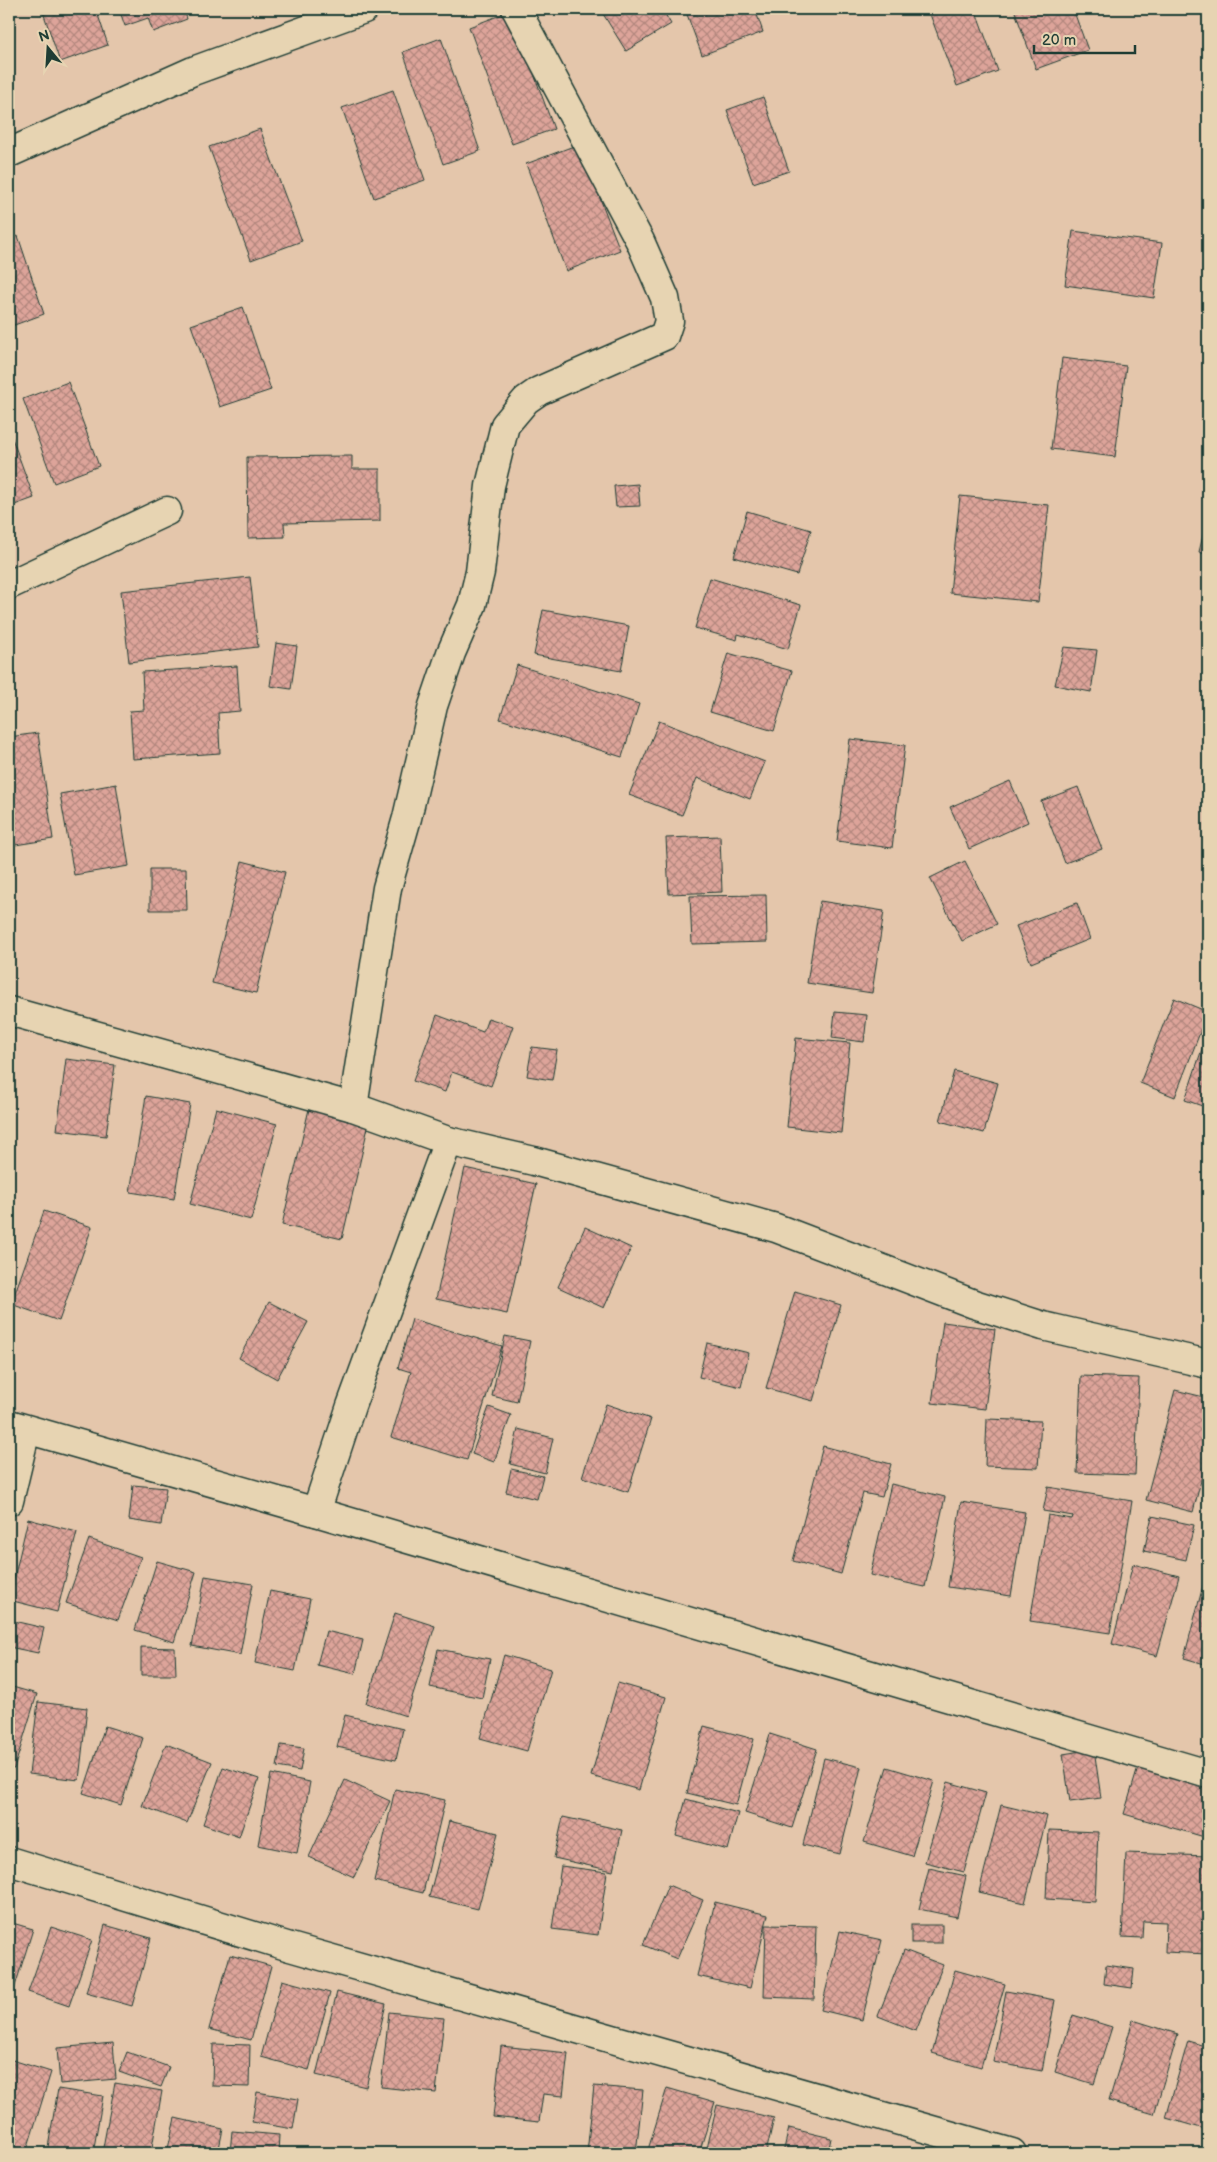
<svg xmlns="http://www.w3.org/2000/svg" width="1217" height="2162" viewBox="0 0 1217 2162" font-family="'Balsamiq Sans',sans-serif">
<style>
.building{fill:url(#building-cross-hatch);stroke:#1f3d34}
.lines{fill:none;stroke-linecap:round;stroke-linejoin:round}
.minor-casing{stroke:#1f3d34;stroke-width:31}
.minor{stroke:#e7d4b2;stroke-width:28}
</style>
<defs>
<pattern id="building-cross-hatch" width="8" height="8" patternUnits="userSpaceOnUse" patternTransform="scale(1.25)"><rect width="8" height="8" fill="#dda49a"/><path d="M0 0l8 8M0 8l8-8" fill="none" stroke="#b3877e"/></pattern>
</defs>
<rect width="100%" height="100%" fill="#e4c6ab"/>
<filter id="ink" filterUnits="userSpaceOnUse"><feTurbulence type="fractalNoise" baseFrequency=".02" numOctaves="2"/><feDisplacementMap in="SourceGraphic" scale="10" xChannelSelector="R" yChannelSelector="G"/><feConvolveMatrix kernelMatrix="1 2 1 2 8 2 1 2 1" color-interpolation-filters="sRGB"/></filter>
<g filter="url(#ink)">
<g class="building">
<polygon points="42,9 96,9 108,45 60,62"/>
<polygon points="119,9 184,9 187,19 153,32 148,18 125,26"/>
<polygon points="600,9 662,9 671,24 626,51"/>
<polygon points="685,9 755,9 763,32 702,55"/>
<polygon points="928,9 975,9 998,71 957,86"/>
<polygon points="1014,9 1073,9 1088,50 1036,69"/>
<polygon points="511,11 554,129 512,144 469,27"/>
<polygon points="441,38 480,151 443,164 403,52"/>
<polygon points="393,90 425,180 374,198 342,108"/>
<polygon points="763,97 789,171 753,183 727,110"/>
<polygon points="260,129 302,241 251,260 209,147"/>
<polygon points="579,144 620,250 566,271 526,164"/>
<polygon points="1073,231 1162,243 1154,298 1065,285"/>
<polygon points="18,236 44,314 9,327 9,239"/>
<polygon points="243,307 271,390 220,407 191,325"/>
<polygon points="1062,358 1126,366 1115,457 1051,449"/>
<polygon points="68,382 99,466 54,483 23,399"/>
<polygon points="9,430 34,498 9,507"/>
<polygon points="352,456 352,469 380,469 380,521 284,523 285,537 248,538 247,457"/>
<polygon points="638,484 640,506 616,507 614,486"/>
<polygon points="960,496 1049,505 1038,602 950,593"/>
<polygon points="747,511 811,530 797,575 734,557"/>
<polygon points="1208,515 1208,555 1199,552"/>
<polygon points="250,577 258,647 129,662 121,591"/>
<polygon points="710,578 801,605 788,649 738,634 737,640 695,628"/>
<polygon points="543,610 629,626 621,671 534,655"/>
<polygon points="276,643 297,646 291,689 270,686"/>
<polygon points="1064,647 1097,650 1091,692 1055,685"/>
<polygon points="728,653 792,671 774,731 710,712"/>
<polygon points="517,665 639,704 622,757 500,719"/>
<polygon points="237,666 240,711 218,713 220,753 133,759 130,711 144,710 142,672"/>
<polygon points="659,721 765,762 750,799 697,778 682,815 629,795"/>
<polygon points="38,733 53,839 9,846 9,737"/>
<polygon points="850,739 905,745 892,848 837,841"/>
<polygon points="1010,781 1028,822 969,849 950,807"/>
<polygon points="116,784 129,866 74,875 60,794"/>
<polygon points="1078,787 1102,849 1065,863 1041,801"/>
<polygon points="720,836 722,892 669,894 666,838"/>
<polygon points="242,861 285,872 256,993 212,983"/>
<polygon points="965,861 997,924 962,941 930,878"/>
<polygon points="150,869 186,869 187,910 150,910"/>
<polygon points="766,895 767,942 692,944 690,896"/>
<polygon points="820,901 884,911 872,993 807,983"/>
<polygon points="1077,903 1090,939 1031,963 1016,926"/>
<polygon points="1174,998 1208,1012 1175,1097 1140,1083"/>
<polygon points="835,1012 867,1015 864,1042 832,1038"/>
<polygon points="437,1015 483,1032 488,1018 513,1026 491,1086 452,1072 445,1092 413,1081"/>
<polygon points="1208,1031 1208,1108 1185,1100"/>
<polygon points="796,1038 850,1043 841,1133 787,1127"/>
<polygon points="532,1047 557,1050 552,1080 527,1076"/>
<polygon points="66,1059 115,1065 106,1136 57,1130"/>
<polygon points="954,1071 998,1083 984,1133 940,1121"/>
<polygon points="146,1096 190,1104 174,1199 130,1192"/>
<polygon points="216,1108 277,1124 251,1220 190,1204"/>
<polygon points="309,1109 369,1123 342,1239 282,1225"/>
<polygon points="465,1168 536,1184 507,1314 436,1299"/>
<polygon points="44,1211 92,1227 59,1321 11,1304"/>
<polygon points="585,1227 631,1248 604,1308 558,1287"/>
<polygon points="795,1291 841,1305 813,1401 766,1388"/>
<polygon points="269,1302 308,1322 277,1379 239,1358"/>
<polygon points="412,1319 502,1346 467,1460 391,1437 411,1372 398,1368"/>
<polygon points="943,1322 995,1329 985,1409 932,1403"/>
<polygon points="505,1336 530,1341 517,1402 492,1396"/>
<polygon points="707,1343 749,1353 741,1387 699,1377"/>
<polygon points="1081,1376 1139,1378 1135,1475 1077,1473"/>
<polygon points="1175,1390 1208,1398 1208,1453 1193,1512 1146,1500"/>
<polygon points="606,1404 651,1419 628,1492 582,1477"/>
<polygon points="489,1407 511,1415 494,1462 472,1454"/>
<polygon points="987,1419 1041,1421 1038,1468 985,1466"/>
<polygon points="518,1429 553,1438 545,1473 510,1464"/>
<polygon points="823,1446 891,1464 882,1497 863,1493 841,1574 793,1561"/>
<polygon points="511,1469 543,1476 537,1499 506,1492"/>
<polygon points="891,1484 945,1497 925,1587 870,1575"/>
<polygon points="133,1485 166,1488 161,1525 129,1520"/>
<polygon points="1048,1487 1132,1501 1110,1633 1030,1621 1048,1515 1072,1519 1073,1516 1043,1511"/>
<polygon points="961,1502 1025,1512 1011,1596 948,1587"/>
<polygon points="1152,1516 1194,1525 1186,1560 1144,1551"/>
<polygon points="28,1519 77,1532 57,1612 9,1600"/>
<polygon points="89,1539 141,1557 118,1620 66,1603"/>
<polygon points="157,1561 196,1572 174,1642 135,1630"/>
<polygon points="1133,1564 1179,1576 1157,1656 1112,1644"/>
<polygon points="205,1576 253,1584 240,1655 192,1646"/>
<polygon points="1205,1578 1208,1579 1208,1665 1184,1658"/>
<polygon points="270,1591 310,1599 295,1671 255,1663"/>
<polygon points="395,1613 435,1626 406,1716 366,1703"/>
<polygon points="9,1620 44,1628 38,1653 9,1647"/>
<polygon points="326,1631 363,1640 355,1674 317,1665"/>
<polygon points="141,1647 175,1648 176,1675 141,1675"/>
<polygon points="438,1649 490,1659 482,1698 430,1687"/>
<polygon points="504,1655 551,1669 527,1751 480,1738"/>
<polygon points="618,1683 666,1697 639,1790 591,1776"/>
<polygon points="9,1686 37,1694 14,1769 9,1768"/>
<polygon points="38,1702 87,1708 79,1780 29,1774"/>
<polygon points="345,1715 403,1729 396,1760 337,1747"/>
<polygon points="105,1726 143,1738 121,1805 83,1793"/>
<polygon points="704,1726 754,1739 736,1805 687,1793"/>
<polygon points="770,1734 817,1749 792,1828 745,1813"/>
<polygon points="166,1744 212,1762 187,1823 142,1806"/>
<polygon points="281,1745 304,1748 300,1771 277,1767"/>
<polygon points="1094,1749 1101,1798 1070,1802 1063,1754"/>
<polygon points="824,1758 861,1767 840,1854 803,1845"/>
<polygon points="1140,1761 1208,1781 1208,1838 1124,1814"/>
<polygon points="223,1767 259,1779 239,1837 203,1824"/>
<polygon points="887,1767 934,1781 912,1856 864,1842"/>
<polygon points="271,1774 310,1782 297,1853 258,1845"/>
<polygon points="345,1780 390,1801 354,1877 309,1857"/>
<polygon points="948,1782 986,1793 964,1872 925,1862"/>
<polygon points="395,1789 445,1800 423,1893 374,1881"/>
<polygon points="686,1799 738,1813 728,1850 676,1836"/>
<polygon points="1001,1805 1047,1816 1025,1903 979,1892"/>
<polygon points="563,1817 622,1830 613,1871 554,1858"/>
<polygon points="449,1821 498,1833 478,1909 429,1897"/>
<polygon points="1049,1830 1098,1832 1095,1902 1046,1899"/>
<polygon points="1126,1853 1208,1856 1208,1954 1165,1952 1166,1922 1143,1921 1142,1938 1122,1937"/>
<polygon points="561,1866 607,1872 598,1935 552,1929"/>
<polygon points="929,1868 966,1876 957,1917 919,1909"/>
<polygon points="668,1885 703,1900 677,1959 643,1945"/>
<polygon points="715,1902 768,1915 750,1988 697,1976"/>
<polygon points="9,1922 33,1929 11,1999 9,1999"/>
<polygon points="105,1925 151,1938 132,2006 86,1993"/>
<polygon points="766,1925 816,1926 814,1999 764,1997"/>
<rect x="911" y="1925" width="31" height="18"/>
<polygon points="51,1927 92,1940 69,2006 28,1992"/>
<polygon points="840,1931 882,1940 862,2020 821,2010"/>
<polygon points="904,1950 943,1965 916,2031 878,2016"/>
<polygon points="230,1955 271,1966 251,2040 209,2029"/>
<polygon points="1106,1965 1134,1969 1132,1988 1104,1984"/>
<polygon points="955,1970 1005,1984 981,2067 932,2053"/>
<polygon points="282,1980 330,1993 309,2070 261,2057"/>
<polygon points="1006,1991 1055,2000 1042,2071 993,2062"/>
<polygon points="337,1992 386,2004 366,2087 316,2075"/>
<polygon points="389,2012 444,2018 436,2093 381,2087"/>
<polygon points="1073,2015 1112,2027 1094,2084 1055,2072"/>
<polygon points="1133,2020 1178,2034 1154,2114 1109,2101"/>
<polygon points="1188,2041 1208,2047 1208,2130 1166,2118"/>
<polygon points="113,2043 116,2079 60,2084 57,2048"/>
<polygon points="213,2044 250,2045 249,2087 212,2086"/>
<polygon points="501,2046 568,2053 563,2096 543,2094 539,2122 493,2117"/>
<polygon points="127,2052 169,2067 161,2087 119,2072"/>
<polygon points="9,2059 51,2072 26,2153 9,2153"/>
<polygon points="115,2083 162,2091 151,2153 102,2153"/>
<polygon points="594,2086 643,2090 636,2153 587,2153"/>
<polygon points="667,2088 715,2102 699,2153 647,2153"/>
<polygon points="58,2089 103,2096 93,2153 47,2153"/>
<polygon points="257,2092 298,2099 293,2129 252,2122"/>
<polygon points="717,2105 774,2118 766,2153 706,2153"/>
<polygon points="175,2118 223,2129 218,2153 167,2153"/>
<polygon points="789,2128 831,2138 828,2153 783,2153"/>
<polygon points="232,2131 279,2135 278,2153 230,2153"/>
<polygon points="846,2147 869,2153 844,2153"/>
</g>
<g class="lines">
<g class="minor-casing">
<g id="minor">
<polyline points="9,153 193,71 364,9"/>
<polyline points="9,585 167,511"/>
<polyline points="9,1011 353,1107 448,1141 534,1161 776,1228 974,1304 1043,1326 1208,1364"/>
<polyline points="353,1107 387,888 407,818 433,706 451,653 472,605 480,572 490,486 505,425 526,400 539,391 664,336 669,321 665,298 640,241 516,9"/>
<polyline points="9,1424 316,1512 1208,1774"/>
<polyline points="9,1501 26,1430"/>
<polyline points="316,1512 351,1406 448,1141"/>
<polyline points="9,1861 290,1947 1012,2153"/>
</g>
</g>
<use href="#minor" class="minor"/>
</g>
</g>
<rect width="1217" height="2162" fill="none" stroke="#e7d4b2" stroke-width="30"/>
<rect x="15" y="15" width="1187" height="2132" fill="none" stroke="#1f3d34" stroke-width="2" filter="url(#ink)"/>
<g transform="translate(48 48) rotate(342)" stroke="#e7d4b2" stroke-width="4" paint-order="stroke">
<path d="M0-4L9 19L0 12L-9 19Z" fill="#1f3d34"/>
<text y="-8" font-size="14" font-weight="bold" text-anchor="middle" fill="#1f3d34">N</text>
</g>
<path d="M1034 45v8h101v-8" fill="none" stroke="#1f3d34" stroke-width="2.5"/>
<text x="1042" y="45" font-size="15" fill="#1f3d34" stroke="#e7d4b2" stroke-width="4" paint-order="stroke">20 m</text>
</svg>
